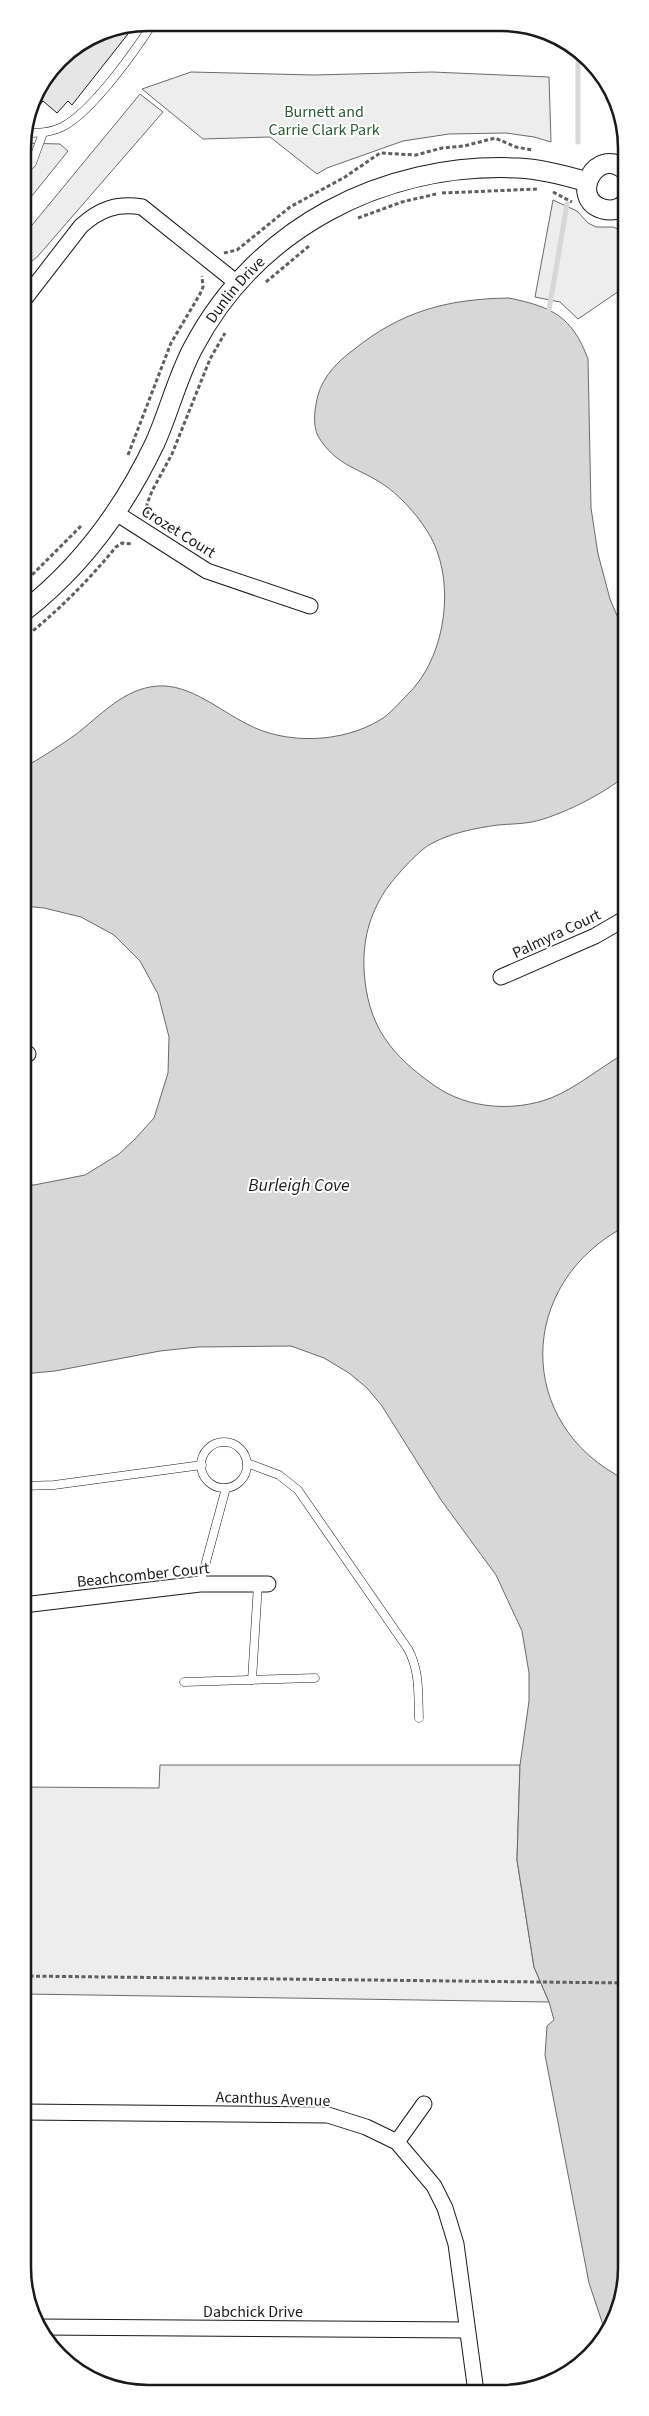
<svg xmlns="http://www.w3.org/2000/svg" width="649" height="2416" viewBox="0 0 649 2416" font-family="'Source Sans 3',sans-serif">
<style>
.built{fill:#ededed;stroke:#6a6a6a}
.water{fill:#d7d7d7;stroke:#6a6a6a}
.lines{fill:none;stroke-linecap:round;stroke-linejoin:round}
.stream{stroke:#d7d7d7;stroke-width:5}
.building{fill:#e6e6e6;stroke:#1a1a1a}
.service-casing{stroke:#1a1a1a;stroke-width:9}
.minor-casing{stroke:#1a1a1a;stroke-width:17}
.tertiary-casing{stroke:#1a1a1a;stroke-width:21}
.path{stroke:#5f5f5f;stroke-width:3;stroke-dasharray:4 2.5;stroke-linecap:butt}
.service{stroke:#fff;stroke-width:8}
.minor{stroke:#fff;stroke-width:15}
.tertiary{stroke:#fff;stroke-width:19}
.labels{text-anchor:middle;stroke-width:4;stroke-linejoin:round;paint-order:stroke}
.park-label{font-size:16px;fill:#2b5a34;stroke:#fff}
.street-label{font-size:16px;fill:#1a1a1a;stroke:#fff}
.water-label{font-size:18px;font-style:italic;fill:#1a1a1a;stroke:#fff}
.rim{fill:none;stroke:#1a1a1a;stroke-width:2.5}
</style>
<rect width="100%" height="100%" fill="#fff"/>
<g class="built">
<polygon points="191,72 314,75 432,72 549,77 551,142 534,137 506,133 449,134 403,141 327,168 317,174 270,137 203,139 142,89"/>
<polygon points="140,94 163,112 38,256 31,262 23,261 23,236"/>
<polygon points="23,143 60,144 68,151 23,207"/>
<polygon points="553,200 577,211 588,223 596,227 613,227 625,232 625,287 578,319 560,302 535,297"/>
<polygon points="160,1765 520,1765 517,1860 534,1967 549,2002 24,1994 23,1787 159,1788"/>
</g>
<path class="water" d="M509,298c43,9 63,18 79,61l3,149 7,46 12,45 16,38v138c-22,19 -66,41 -94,47 -11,2 -23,2 -34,3 -22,3 -49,8 -69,20 -12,7 -36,34 -44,46 -16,25 -22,49 -21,78 3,57 27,86 71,117 33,23 79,26 116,12 27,-11 49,-31 75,-45v173c-110,57 -112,199 0,254v795l-9,41 -11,18 -17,-51 -44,-228 2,-29 7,-6 -5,-18 -15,-35 -17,-107 3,-95 9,-64v-28l-7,-42 -26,-56 -55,-75 -59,-94 -15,-18 -18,-15 -25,-15 -33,-12 -93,1 -38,4 -105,20 -32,3v-190l11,1 51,-10 34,-21 16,-15 19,-21 14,-45 1,-36 -11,-43 -18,-33 -26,-26 -33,-18 -37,-9 -21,-2v-138c18,-10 35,-21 52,-33 25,-19 49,-47 83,-49 32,-2 61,24 89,38 39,21 95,19 133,-4 10,-6 19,-17 27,-25 35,-33 47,-98 30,-144 -8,-23 -31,-50 -50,-64 -26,-19 -51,-20 -69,-51 -6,-12 -3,-29 0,-41 5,-18 19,-33 34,-44 49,-40 95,-52 157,-53z"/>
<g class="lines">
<g class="stream">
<polyline points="578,142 578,51"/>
<polyline points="549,310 567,204"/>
</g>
</g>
<polygon class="building" points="135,25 72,105 68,101 57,113 43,101 29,118 35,93 60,59 101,32"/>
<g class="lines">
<g class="service-casing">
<g id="service">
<path d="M25,133c13,0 25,0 37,-6 30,-15 73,-76 91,-104"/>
<polyline points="23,173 32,163 43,133"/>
<circle cx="224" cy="1465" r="23"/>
<path d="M247,1463l32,12 19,15 110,159c12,22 10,44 11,69"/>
<polyline points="23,1486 54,1485 202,1465"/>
<polyline points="200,1584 226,1488"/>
<polyline points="252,1680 258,1584"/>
<polyline points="184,1682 315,1678"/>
</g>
</g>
<g class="minor-casing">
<g id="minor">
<path d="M23,301l58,-75c19,-17 36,-23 61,-19l95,76"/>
<polyline points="116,513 207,571 310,606"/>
<polyline points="501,977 595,936 626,918"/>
<polyline points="23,1052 28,1054"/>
<polyline points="23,1605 200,1584 268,1584"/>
<polyline points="24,2112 328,2115 366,2127 397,2142 434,2186 445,2208 456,2244 476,2392"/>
<polyline points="397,2142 424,2104"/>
<polyline points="38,2327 467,2330"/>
</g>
</g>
<g class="tertiary-casing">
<g id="tertiary">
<path d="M625,170c-29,-25 -57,29 -22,39 8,2 16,1 22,-5"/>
<path id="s1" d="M23,612c57,-44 101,-104 132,-169 14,-31 22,-65 38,-95 63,-120 190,-186 325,-180 24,1 46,7 69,14"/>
</g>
</g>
<g class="path">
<polyline points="553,192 572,202"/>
<polyline points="442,193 538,189"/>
<polyline points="358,218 402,202 436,194"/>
<polyline points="224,253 237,250 290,207 345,177 380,153 416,155 442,148 464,146 495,138 516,147 532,150"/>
<polyline points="266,282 309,246"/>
<polyline points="128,455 171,343 200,294 203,287 202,276"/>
<polyline points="148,514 147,504 152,491 172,454 210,359 225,333"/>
<polyline points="23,584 81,526"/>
<path d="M23,639c35,-28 64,-57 93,-92l6,-4 11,1"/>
<polyline points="23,1976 626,1983"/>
</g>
<use href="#service" class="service"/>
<use href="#minor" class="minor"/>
<use href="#tertiary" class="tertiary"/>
</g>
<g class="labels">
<g class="park-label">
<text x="324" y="117">Burnett and<tspan x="324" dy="18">Carrie Clark Park</tspan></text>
</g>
<g class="street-label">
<text dy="6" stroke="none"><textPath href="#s1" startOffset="391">Dunlin Drive</textPath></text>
<text transform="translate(179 531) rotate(32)" y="6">Crozet Court</text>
<text transform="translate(556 933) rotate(-25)" y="6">Palmyra Court</text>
<text transform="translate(143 1574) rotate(-6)" y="6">Beachcomber Court</text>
<text transform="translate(273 2098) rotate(2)" y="6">Acanthus Avenue</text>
<text x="253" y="2317">Dabchick Drive</text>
</g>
<g class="water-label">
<text x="299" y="1191">Burleigh Cove</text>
</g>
</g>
<path d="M0 0H649V2416H0ZM148 31H501A117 117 0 0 1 618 148V2268A117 117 0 0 1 501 2385H148A117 117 0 0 1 31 2268V148A117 117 0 0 1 148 31Z" fill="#fff" fill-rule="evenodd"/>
<path class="rim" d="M148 31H501A117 117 0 0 1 618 148V2268A117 117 0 0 1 501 2385H148A117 117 0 0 1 31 2268V148A117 117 0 0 1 148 31Z"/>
</svg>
